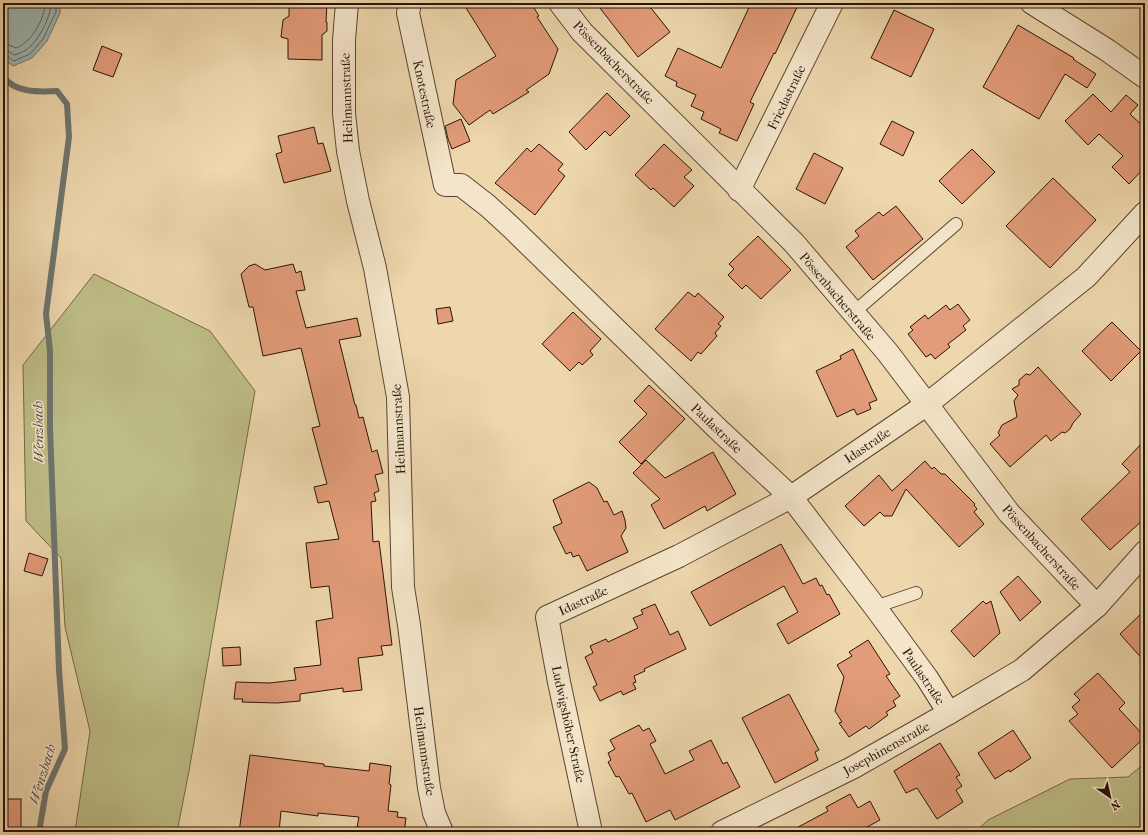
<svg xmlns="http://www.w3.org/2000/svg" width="1148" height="835" viewBox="0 0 1148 835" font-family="'IM FELL French Canon',serif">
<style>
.green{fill:#bebd86;stroke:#746846}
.water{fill:#9cb7b4;stroke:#6e756f}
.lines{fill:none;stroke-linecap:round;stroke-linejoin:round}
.shore{stroke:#62655e;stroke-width:1}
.stream{stroke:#6e756f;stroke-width:6}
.building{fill:#e39c79;stroke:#291307}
.lane-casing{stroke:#5a4430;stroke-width:14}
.street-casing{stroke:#5a4430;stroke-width:24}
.lane{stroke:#f4e5ca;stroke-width:12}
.street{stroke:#f4e5ca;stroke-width:22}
.labels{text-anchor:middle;stroke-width:3;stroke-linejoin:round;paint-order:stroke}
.street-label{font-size:13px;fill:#291307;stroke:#f4e5ca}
.water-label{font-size:14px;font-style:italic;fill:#514c44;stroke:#f4e5ca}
</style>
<rect width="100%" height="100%" fill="#eed7ad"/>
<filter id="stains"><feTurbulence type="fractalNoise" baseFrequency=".005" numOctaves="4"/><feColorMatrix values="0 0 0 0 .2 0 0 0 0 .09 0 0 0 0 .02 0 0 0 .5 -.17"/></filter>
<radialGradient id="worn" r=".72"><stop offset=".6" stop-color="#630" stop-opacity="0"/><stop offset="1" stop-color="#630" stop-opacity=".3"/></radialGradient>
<g class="green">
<polygon points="94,274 210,331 255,391 189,771 177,832 75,832 90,731 65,627 61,558 26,521 23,365"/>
<polygon points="1145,763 1145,832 975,832 988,820 1070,779 1128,777"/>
</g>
<polygon class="water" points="3,3 60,3 60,13 47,41 32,58 13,66 3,58"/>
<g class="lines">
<g class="shore">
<path d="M3,44l6,1 7,3c15,-5 29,-29 29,-45"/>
<path d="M3,50l5,1 6,4c4,-1 9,-3 12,-5 12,-8 25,-33 25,-47"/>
<polyline points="3,55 7,56 14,61 30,54 43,39 56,12 56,3"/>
</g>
<path class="stream" d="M3,76c11,17 36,16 54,15l10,13 2,33 -23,177 4,37v77l9,242 6,79 -19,42 -7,41"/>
</g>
<g class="building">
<polygon points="289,3 327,3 326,22 327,22 327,31 322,35 322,60 288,59 288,39 281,37 283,20 289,16"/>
<polygon points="463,3 531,3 539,16 537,17 558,49 549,74 526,90 529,92 493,114 490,110 469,125 453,104 456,80 496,56"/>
<polygon points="596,3 647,3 670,32 638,57"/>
<polygon points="751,3 799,3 775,54 774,53 750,102 754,104 737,141 719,133 721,129 701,119 704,112 691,106 696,95 676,86 677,82 665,76 678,48 721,68"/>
<polygon points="894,10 934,29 911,77 871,58"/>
<polygon points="1018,25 1074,58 1073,59 1096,74 1087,88 1065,74 1039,119 983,87"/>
<polygon points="102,46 122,54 113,77 93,70"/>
<polygon points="607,93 630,116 610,136 605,131 586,150 569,132"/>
<polygon points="1093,94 1111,112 1126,95 1138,105 1130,114 1145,128 1145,167 1129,184 1112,167 1123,156 1099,134 1088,145 1065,121"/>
<polygon points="461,119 470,141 452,149 448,139 445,126"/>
<polygon points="892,121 914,132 903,156 880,144"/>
<polygon points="314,127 318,144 323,143 331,171 284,183 276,154 282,152 278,136"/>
<polygon points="539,144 563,164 558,170 565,176 535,215 495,183 527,148 531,152"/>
<polygon points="664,144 692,170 684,177 694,186 674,207 653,188 651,190 635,175"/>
<polygon points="972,149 995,172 962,204 939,181"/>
<polygon points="814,153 843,168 825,204 796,189"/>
<polygon points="1053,178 1096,220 1050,268 1006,226"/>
<polygon points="896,206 923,239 873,280 846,247 859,236 855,231 879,212 883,216"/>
<polygon points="758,236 791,270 761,299 746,285 742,289 728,275 734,269 729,264"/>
<polygon points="255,264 265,270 293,264 296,273 301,271 305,290 296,291 306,328 357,318 361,336 339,340 355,405 356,405 359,418 363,417 372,452 377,450 383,473 375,475 379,491 374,493 376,501 371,502 373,542 379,541 392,645 381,646 383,655 358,658 362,690 343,692 343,688 300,694 300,701 277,703 242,702 243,699 234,699 236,682 269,683 296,680 294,668 321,665 316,621 333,618 329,586 311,588 306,543 339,539 329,501 318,503 314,487 327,484 312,428 320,426 301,348 263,356 253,307 249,307 241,274 249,266"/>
<polygon points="688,292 695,297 698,293 724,317 718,324 721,326 715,333 717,336 701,354 698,352 691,361 655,329"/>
<polygon points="958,304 970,320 963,326 966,330 948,344 950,347 935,359 931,354 926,357 908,334 913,330 910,327 925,315 928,319 946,305 950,310"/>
<polygon points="450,307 453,321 438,324 436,309"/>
<polygon points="573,312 601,339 590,351 593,355 582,365 579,362 570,371 542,344"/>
<polygon points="1112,322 1141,351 1111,381 1082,351"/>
<polygon points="853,349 877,400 869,403 871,409 857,415 854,409 837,417 816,371 841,359 840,356"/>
<polygon points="1038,367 1081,414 1073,423 1070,429 1065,433 1062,432 1051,441 1046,435 1010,467 990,444 1000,435 998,433 1002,425 1017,417 1014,401 1018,395 1012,389 1019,385 1019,380 1026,374 1030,375"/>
<polygon points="649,385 685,419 641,464 619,442 647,414 634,401"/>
<polygon points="1145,440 1145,518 1110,550 1081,519 1130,472 1122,464"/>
<polygon points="713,452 736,494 707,511 705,506 664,529 651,505 660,499 633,473 646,460 665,478"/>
<polygon points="925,461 932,469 934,467 941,474 945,474 975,504 974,505 977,509 974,512 984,524 959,547 906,489 892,516 884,516 880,512 864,526 845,506 879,475 892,491"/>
<polygon points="589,482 597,488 604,502 607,501 614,515 622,511 625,520 626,528 621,536 628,552 587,571 579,555 573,557 571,552 566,554 553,527 562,523 553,500"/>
<polygon points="781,544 803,584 816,578 820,586 822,585 827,595 829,594 840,614 788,644 777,624 798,612 784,586 710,626 691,592"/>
<polygon points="29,553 48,559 42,576 24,571"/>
<polygon points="1018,576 1041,602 1020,621 1000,592"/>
<polygon points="983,601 986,604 991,601 1000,633 974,657 951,631"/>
<polygon points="655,604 670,635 678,631 686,649 644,669 645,671 634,676 636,682 633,683 636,689 623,695 621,691 600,701 593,687 597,685 585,657 593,653 590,646 606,639 608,642 638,628 633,618 643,614 641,610"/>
<polygon points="1145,610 1145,662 1120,634"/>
<polygon points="868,640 890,674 886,676 900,696 893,701 896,706 886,712 888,715 869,729 866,726 849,737 839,723 842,722 835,711 844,677 837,665 852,656 849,652"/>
<polygon points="240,647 241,665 223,666 222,648"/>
<polygon points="1098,673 1125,703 1119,709 1145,737 1112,768 1069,721 1078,714 1072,707 1080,700 1074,694"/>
<polygon points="789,694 819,750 815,752 818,760 775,783 742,718"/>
<polygon points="639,725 643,731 649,728 656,741 650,744 665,774 694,760 689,751 711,740 723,764 727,762 740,787 675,820 670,810 646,822 632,793 629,794 619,776 616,777 608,762 611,760 608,753 615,749 610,740"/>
<polygon points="1013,730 1031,758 1010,772 1009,770 995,779 978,753"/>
<polygon points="940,743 960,775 956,777 962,786 956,790 963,802 937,819 917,788 906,793 894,771"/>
<polygon points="250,755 324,764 324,766 369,771 370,763 391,766 389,784 391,785 388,811 398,812 397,817 406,818 404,832 360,832 360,827 357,827 359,817 318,813 318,816 281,811 279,832 239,832"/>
<polygon points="850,794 858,808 870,801 880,820 858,832 789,832 828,811 826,807"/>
<rect x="3" y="799" width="18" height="33"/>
</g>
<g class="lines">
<g class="lane-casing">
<g id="lane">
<polyline points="853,313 956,224"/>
<polyline points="875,607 916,593"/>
</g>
</g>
<g class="street-casing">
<g id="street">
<polyline points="347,3 344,40 344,113 348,151 358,201 375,268 398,397 403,587 409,625 429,788 434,813 442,832"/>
<polyline points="410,3 408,13 445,185 461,185 488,206 513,229 721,432 791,497 875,607 927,678 949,713"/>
<polyline points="560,3 582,32 794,243 888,353 1009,513 1097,606"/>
<polyline points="1032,3 1107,50 1145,77"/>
<polyline points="739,190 832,3"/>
<polyline points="591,832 559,682 547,617 679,556 791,497 926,405 1086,277 1145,213"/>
<polyline points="722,832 852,768 949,713 1022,670 1097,606 1145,552"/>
</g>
</g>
<use href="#lane" class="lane"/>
<use href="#street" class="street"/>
</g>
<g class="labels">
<g class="street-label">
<text transform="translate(614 62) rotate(46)" y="5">Pössenbacherstraße</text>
<text transform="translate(425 94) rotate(78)" y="5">Knotestraße</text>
<text transform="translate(786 97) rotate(-64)" y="5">Friedastraße</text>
<text transform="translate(346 98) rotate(-92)" y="5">Heilmannstraße</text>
<text transform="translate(838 296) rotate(50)" y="5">Pössenbacherstraße</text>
<text transform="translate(717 428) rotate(44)" y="5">Paulastraße</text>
<text transform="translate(398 429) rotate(-93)" y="5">Heilmannstraße</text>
<text transform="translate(867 445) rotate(-34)" y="5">Idastraße</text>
<text transform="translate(1042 547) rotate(48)" y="5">Pössenbacherstraße</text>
<text transform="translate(583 600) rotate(-25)" y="5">Idastraße</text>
<text transform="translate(924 676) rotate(56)" y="5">Paulastraße</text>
<text transform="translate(569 724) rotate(78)" y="5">Ludwigshöher Straße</text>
<text transform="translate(886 748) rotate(-29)" y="5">Josephinenstraße</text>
<text transform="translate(425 751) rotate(82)" y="5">Heilmannstraße</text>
</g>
<g class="water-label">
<text transform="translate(38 432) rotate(-91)" y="5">Wenzbach</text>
<text transform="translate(42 774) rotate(-73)" y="5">Wenzbach</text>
</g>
</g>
<rect width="1148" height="835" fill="none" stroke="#eed7ad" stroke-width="16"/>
<rect x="4" y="4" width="1140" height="827" fill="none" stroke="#291307" stroke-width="2"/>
<rect x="8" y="8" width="1132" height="819" fill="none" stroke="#291307"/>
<g transform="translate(1110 797) rotate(146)" stroke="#f4e5ca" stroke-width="3" paint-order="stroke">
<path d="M0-3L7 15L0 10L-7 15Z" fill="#291307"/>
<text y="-6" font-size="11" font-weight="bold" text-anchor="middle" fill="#291307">N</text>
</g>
<rect width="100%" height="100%" filter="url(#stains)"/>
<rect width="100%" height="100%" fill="url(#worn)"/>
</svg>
